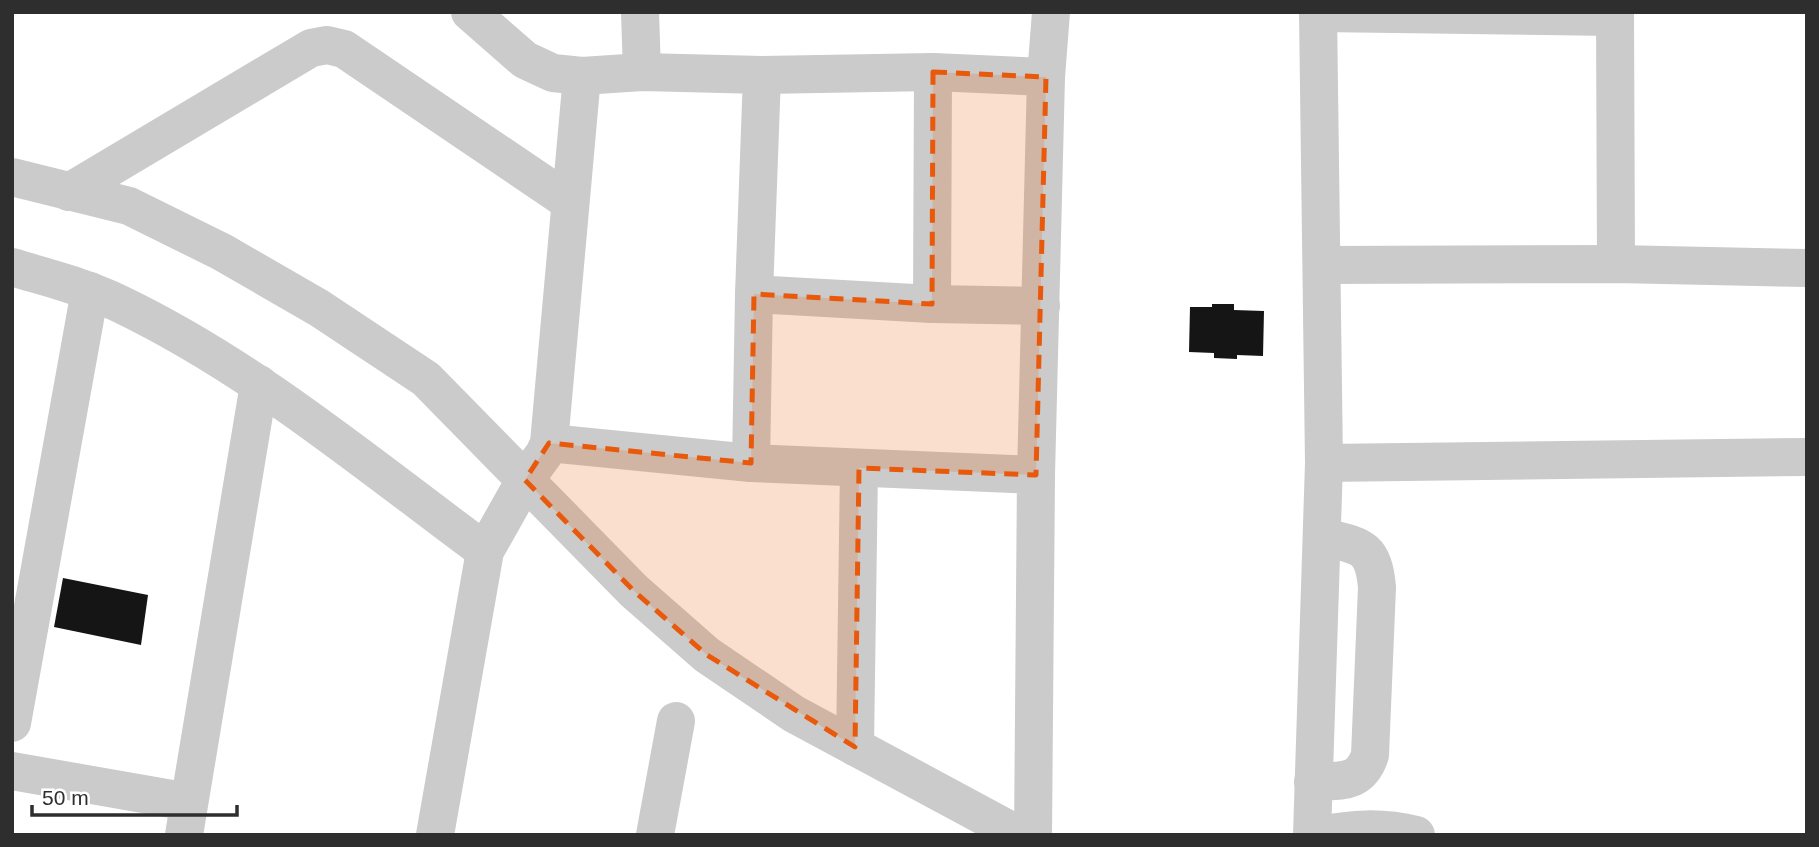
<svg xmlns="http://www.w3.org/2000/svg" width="1819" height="847" viewBox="0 0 1819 847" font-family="Helvetica,sans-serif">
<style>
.building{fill:#151515}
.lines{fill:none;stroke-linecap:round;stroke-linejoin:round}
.minor{stroke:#cbcbcb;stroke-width:38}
.marked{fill:#e8590c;fill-opacity:0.2;stroke:#e8590c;stroke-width:5;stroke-dasharray:14 9;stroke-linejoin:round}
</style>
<rect width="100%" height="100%" fill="#fff"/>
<g class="building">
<polygon points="1212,304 1234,304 1234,310 1264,311 1263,356 1237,355 1237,359 1214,358 1214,353 1189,352 1190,307 1212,307"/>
<polygon points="63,578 148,595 141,645 54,627"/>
</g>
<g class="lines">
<g class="minor">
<polyline points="470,12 525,60 553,73 582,76 642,72 762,75 933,72 1046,77"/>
<polyline points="640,12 642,72"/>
<polyline points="1615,12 1616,264"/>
<polyline points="1318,13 1615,17"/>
<polyline points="12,177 129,206 222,252 319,308 426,379 634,591 707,655 794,714 1019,835"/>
<polyline points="69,192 311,48 327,45 344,49 570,202"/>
<polyline points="1323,265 1616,264 1807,268"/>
<path d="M12,267c36,11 73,20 106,36 134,64 249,161 367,248"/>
<polyline points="754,294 932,304 933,72"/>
<polyline points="932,304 1041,306"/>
<polyline points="549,443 751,463 1036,475 1033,835"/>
<polyline points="751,463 754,294 762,75"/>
<polyline points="1324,463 1807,457"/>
<polyline points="1036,475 1046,77 1051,12"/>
<polyline points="12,723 90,291"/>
<polyline points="855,747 859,468"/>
<polyline points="12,771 189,802"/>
<path d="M1313,782c28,-2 47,3 57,-27l7,-168c-4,-43 -18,-41 -55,-50"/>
<polyline points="184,835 259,384"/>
<polyline points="435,835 485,551 525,480 544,454 549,443 582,76"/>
<polyline points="655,835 676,721"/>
<polyline points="1312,835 1324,463 1318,12"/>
<path d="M1317,835c35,-6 63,-9 99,0"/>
</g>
</g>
<path class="marked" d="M933,72l113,5 -10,398 -177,-7 -4,279 -148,-92 -73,-64 -109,-111 24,-37 202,20 3,-169 178,10z"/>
<rect width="1819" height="847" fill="none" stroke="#2e2e2e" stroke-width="28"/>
<path d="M32 805v10h205v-10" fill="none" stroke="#2e2e2e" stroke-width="3.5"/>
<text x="42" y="805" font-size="21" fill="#2e2e2e" stroke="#ffffff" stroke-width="5" paint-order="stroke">50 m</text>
</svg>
